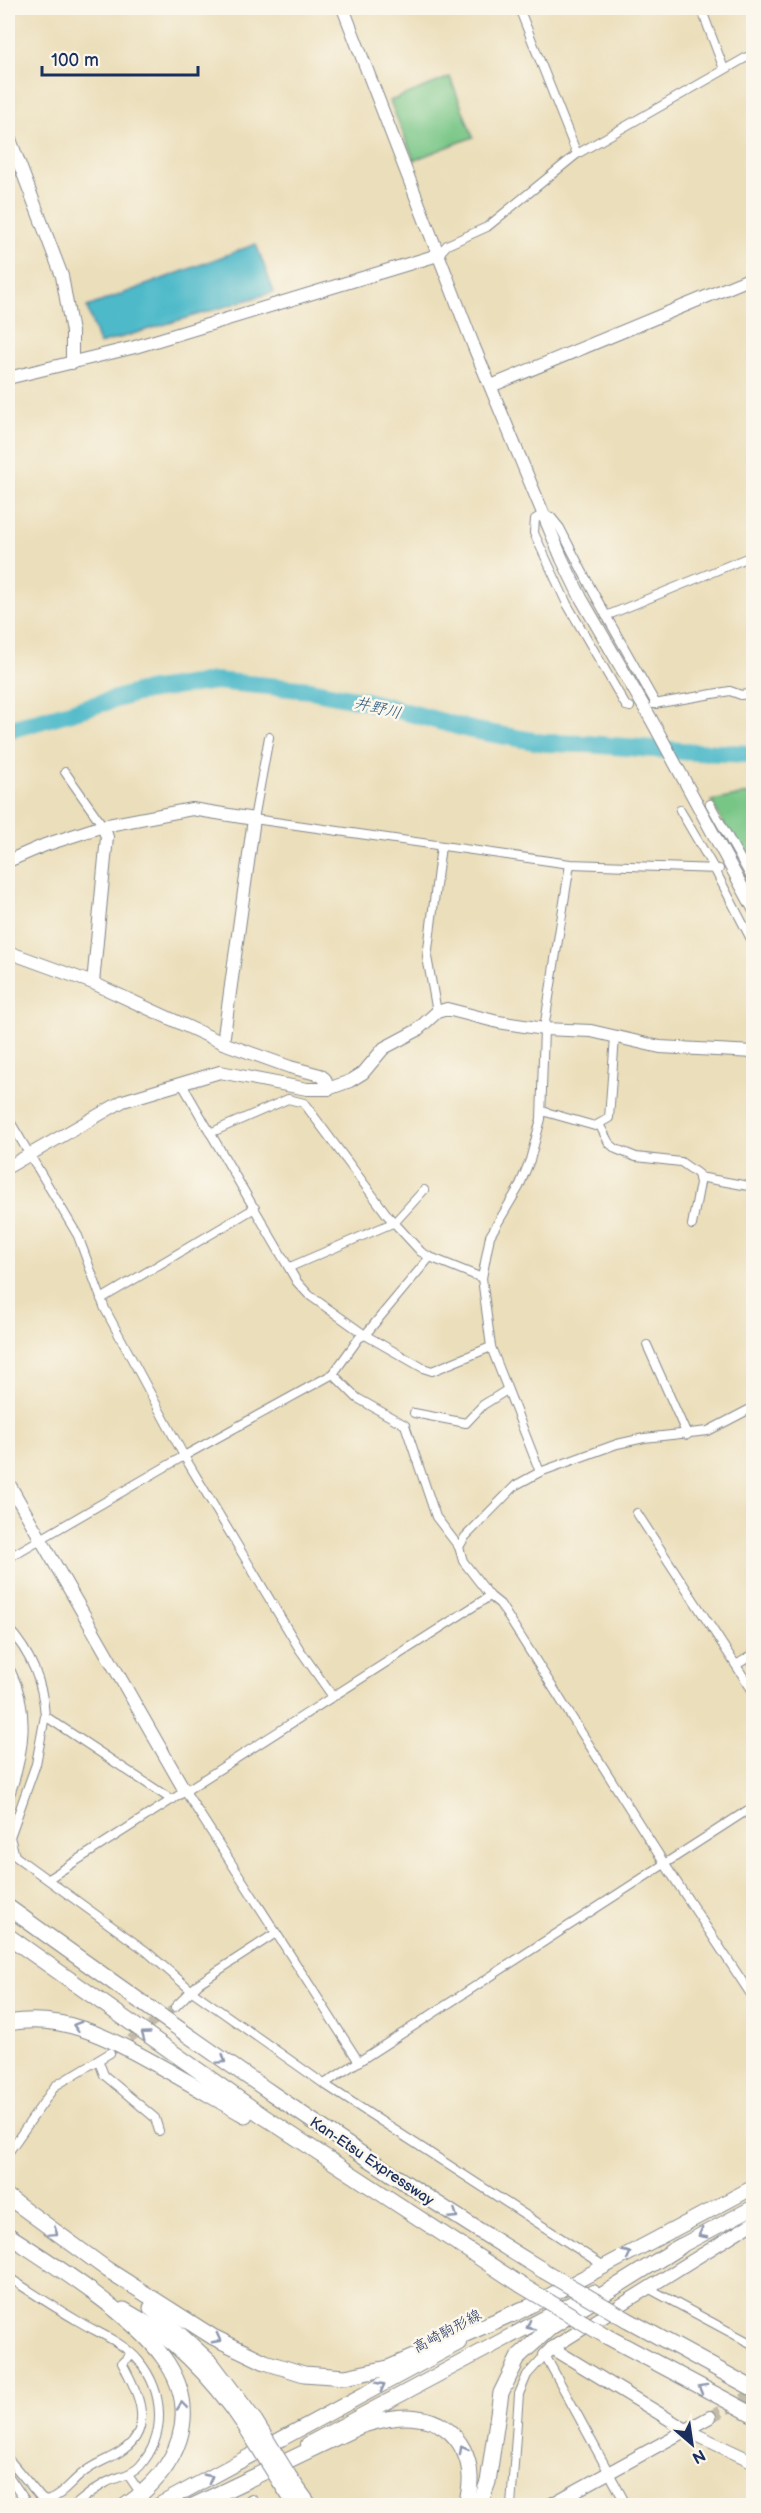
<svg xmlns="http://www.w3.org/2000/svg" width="761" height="2513" viewBox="0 0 761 2513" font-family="'Balsamiq Sans','Klee One',sans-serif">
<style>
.green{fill:#78c686;stroke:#4a7a72;stroke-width:1.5}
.water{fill:#4db9c9;stroke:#347494;stroke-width:1.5}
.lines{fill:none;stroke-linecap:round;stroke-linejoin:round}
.river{stroke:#4db9c9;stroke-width:18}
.street-tunnel{stroke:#c1bba8;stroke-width:8;stroke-dasharray:8 4;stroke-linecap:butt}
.secondary-tunnel{stroke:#c1bba8;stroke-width:12;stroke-dasharray:12 6;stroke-linecap:butt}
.street-casing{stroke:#83868c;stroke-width:10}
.secondary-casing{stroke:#83868c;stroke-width:14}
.primary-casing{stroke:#83868c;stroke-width:16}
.highway-casing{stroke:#83868c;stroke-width:17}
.street{stroke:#fff;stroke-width:8}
.secondary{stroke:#fff;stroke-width:12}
.primary{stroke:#fff;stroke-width:14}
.highway{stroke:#fff;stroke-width:15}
.highway-bridge-casing{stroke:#83868c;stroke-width:17;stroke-linecap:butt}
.highway-bridge{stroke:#fff;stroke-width:15}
.oneway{stroke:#8d97ae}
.labels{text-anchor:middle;stroke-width:5;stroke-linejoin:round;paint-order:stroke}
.street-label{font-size:15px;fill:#1b2f5e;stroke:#fbf7ec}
.water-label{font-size:16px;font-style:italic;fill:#2a587e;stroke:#fbf7ec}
</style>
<rect width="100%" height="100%" fill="#fbf7ec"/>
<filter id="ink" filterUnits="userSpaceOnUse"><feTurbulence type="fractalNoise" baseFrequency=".0167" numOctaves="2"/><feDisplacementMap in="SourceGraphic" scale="12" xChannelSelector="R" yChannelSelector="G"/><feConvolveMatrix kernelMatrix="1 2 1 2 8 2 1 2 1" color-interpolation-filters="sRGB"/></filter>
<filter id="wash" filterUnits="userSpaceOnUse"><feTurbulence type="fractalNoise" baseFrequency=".008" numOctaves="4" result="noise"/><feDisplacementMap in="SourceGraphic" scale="24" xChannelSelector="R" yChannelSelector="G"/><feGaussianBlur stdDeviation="1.35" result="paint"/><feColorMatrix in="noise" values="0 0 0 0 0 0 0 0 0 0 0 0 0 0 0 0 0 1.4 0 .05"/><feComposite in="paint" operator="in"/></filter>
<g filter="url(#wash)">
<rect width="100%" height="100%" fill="#ebdeba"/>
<g class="green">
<polygon points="450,77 473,137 414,160 390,101"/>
<polygon points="753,793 753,854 743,857 711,801"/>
</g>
<polygon class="water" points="256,244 274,292 99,344 87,307"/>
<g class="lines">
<polyline class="river" points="8,730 140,692 215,681 310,690 366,701 472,730 545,743 587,744 694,752 754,754"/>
</g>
</g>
<g filter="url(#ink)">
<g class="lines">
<polyline class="street-tunnel" points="110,2053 175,2007"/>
<polyline class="secondary-tunnel" points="710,2417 754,2394"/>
<g class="street-casing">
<g id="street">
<polyline points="519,8 577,154"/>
<polyline points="701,8 724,69"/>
<polyline points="438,255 447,245 487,227 577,154 754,53"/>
<polyline points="606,616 754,555"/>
<polyline points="654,704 730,691 741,695 754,693"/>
<polyline points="630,707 626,706 567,604 534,533 535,519 542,515 551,517 560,528 594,594 656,704"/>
<polyline points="269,737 254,819 570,864 719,869"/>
<polyline points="65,772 103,826"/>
<polyline points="710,804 754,883"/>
<polyline points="680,810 715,870 754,945"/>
<polyline points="437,1012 427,957 441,846"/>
<polyline points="542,1111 595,1126 609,1118 615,1037"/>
<polyline points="8,1118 78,1236 105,1309 184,1456 300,1650 333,1697"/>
<polyline points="599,1124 609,1143 616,1149 636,1157 681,1162 698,1174 700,1183 692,1225"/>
<polyline points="210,1133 288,1099 304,1103 388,1216 421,1252 430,1257 482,1278"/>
<polyline points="699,1177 754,1187"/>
<polyline points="430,1257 365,1335 423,1368 432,1371 491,1347"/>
<polyline points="290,1267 395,1222 424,1190"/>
<polyline points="101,1299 255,1208"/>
<polyline points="647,1345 687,1435"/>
<polyline points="333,1374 357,1398 405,1425 436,1517 459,1547 463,1561 490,1596"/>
<polyline points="414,1413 466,1423 483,1405 507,1390"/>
<polyline points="540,1472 491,1347 482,1278 490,1236 519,1187 530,1160 541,1119 544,1029 570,864"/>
<polyline points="637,1513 754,1693"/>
<polyline points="459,1547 465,1537 516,1485 540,1472 617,1444 644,1438 708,1431 754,1407"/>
<polyline points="8,1558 184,1456 333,1374 359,1338 365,1335 309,1295 297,1282 182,1084"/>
<path d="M8,1628c22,24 35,55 37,88l127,84"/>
<polyline points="736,1665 754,1654"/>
<polyline points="45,1716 36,1764 10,1837 15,1856 146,1951 192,1991 324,2084 604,2266"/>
<polyline points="185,1791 359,2062"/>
<polyline points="48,1879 490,1596 500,1604 664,1863 754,1999"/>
<polyline points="175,2007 199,1983 276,1933"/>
<polyline points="99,2062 104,2075 155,2118 159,2131"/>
<polyline points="324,2084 754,1806"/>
<polyline points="8,2153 55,2086 110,2053"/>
<path d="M8,2277c23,15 46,30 70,44 20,12 45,21 61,40 25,31 28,74 1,105 -10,11 -24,10 -36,18 -11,6 -20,14 -30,22"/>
<polyline points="648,2288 754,2345"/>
<path d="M8,2462h3l31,37 5,2c17,-6 26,-22 40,-31 11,-8 25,-12 36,-20 33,-23 14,-60 -1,-87l9,-9"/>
<polyline points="8,2475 29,2506"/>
<polyline points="128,2475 139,2491"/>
<polyline points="239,2506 252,2499 256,2506"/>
<polyline points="511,2506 519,2394 527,2375 545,2355 627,2506"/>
</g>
</g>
<g class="secondary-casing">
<g id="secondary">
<polyline points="343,8 474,347 562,559 581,598 651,719 754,909"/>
<polyline points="8,134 62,276 72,332 72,363"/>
<polyline points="8,378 135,347 438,255"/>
<polyline points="491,386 754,277"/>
<polyline points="8,861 45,845 103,826 192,809 254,819 223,1043"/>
<polyline points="8,952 93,983 223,1043 290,1067 320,1075 325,1079 328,1089"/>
<polyline points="93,983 107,837 103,826"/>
<polyline points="8,1167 123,1101 220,1072 307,1089 328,1089 350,1081 363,1073 384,1048 416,1031 437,1012 447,1009 498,1022 544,1029 591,1031 660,1047 754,1052"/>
<polyline points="8,1482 185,1791"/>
<polyline points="552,2348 688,2431 754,2462"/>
<polyline points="545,2355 552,2348 754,2222"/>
<polyline points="548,2506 710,2417"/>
</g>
</g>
<g class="primary-casing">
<g id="primary">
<polyline points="671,2251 754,2207"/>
<polyline points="513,2315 754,2187"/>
<polyline points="308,2444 593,2292"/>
<polyline points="157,2506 459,2343"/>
</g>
</g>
<g class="highway-casing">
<g id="highway">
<path d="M8,1673c19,38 13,78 0,117"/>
<path d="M8,1907c175,126 352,251 536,364"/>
<polyline points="8,1936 263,2116 521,2285"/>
<path d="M8,2023c55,-10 99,14 146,40 31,17 61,35 91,52"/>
<polyline points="8,2197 108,2270 213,2337 265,2362 304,2374 345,2377 388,2368 523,2309"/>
<path d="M8,2235c45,29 124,79 155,122 41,56 15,113 -38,149"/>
<polyline points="151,2308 212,2364 255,2421"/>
<path d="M124,2310c52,28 90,69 122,117"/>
<polyline points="626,2319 754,2389"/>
<polyline points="606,2336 754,2415"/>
<polyline points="290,2478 310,2506"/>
<polyline points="281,2483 296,2506"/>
<path d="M193,2506l167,-80c19,-6 38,-11 58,-8 43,5 62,50 47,88"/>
<polyline points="479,2506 488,2482 501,2393 519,2356 551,2327 681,2246"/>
</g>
</g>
<use href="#street" class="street"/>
<use href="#secondary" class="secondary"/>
<use href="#primary" class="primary"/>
<use href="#highway" class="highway"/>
<g class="highway-bridge-casing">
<g id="highway-bridge">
<polyline points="544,2271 626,2319"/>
<polyline points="521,2285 606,2336"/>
<polyline points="255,2421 290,2478"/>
<polyline points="246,2427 281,2483"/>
</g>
</g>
<use href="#highway-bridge" class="highway-bridge"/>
</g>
<defs><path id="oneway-chevron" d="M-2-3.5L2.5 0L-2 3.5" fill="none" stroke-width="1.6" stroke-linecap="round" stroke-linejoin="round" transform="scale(1.5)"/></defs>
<g class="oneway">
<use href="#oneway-chevron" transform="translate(77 2026) rotate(-164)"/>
<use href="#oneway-chevron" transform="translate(145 2035) rotate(-144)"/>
<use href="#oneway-chevron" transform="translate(222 2060) rotate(35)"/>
<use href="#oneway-chevron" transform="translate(454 2215) rotate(33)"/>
<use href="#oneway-chevron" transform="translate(54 2232) rotate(35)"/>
<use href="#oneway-chevron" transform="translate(702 2234) rotate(152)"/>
<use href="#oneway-chevron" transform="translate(627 2254) rotate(-28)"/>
<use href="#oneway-chevron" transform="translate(530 2326) rotate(152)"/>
<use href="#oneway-chevron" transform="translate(217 2339) rotate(28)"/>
<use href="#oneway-chevron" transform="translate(381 2386) rotate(-28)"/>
<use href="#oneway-chevron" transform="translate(702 2388) rotate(-151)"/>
<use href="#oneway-chevron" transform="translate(182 2406) rotate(-96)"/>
<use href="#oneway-chevron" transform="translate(463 2450) rotate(-119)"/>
<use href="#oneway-chevron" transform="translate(209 2478) rotate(-28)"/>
</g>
</g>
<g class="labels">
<g class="street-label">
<text transform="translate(372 2161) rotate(34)" y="5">Kan-Etsu Expressway</text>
<text transform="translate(447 2331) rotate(-28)" y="5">高崎駒形線</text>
</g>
<g class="water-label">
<text transform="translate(378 707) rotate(14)" y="6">井野川</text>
</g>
</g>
<rect width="761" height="2513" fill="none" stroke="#fbf7ec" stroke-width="30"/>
<g transform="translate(692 2444) rotate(151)" stroke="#fbf7ec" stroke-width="4.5" paint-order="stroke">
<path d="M0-4.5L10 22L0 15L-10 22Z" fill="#1b2f5e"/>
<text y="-9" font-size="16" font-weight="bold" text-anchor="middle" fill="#1b2f5e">N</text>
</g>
<path d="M42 66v9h156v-9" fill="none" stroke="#1b2f5e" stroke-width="3"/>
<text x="51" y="66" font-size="18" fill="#1b2f5e" stroke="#fbf7ec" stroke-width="4.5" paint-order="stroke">100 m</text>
</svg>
